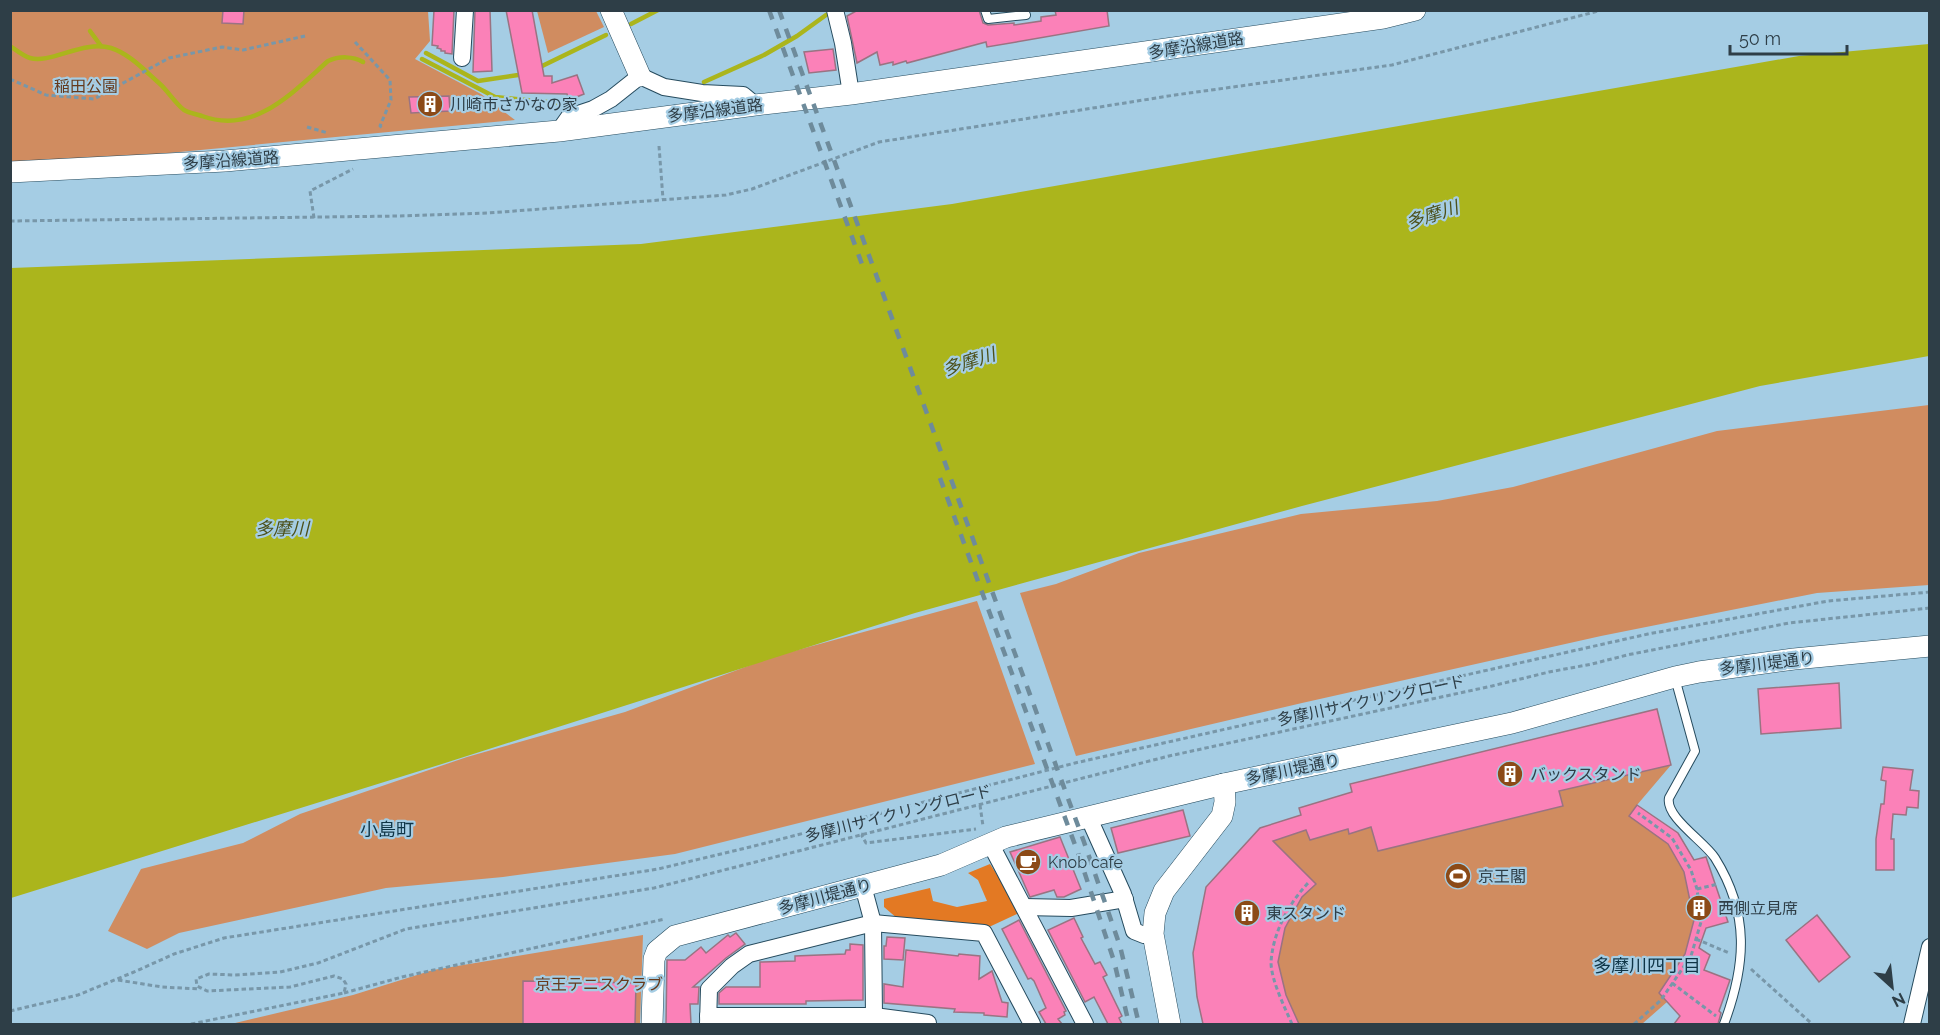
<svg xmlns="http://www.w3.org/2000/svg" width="1940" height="1035" viewBox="0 0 1940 1035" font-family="Raleway,'Noto Sans JP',sans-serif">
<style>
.green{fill:#d08c60}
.forest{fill:#e37923}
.water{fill:#abb51c}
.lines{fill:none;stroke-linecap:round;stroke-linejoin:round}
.stream{stroke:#abb51c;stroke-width:4.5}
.building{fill:#fb81b8;stroke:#9a7382;stroke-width:1.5}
.service-casing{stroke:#264b5e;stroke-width:10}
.minor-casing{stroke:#264b5e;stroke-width:18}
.tertiary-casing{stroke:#264b5e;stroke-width:22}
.path{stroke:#7897a9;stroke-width:3;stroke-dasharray:4.5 3;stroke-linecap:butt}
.service{stroke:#fff;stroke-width:8}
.minor{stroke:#fff;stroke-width:16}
.tertiary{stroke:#fff;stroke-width:21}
.rail{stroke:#6e8b9b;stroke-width:4.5;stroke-dasharray:10 10;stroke-linecap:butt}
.labels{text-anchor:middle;stroke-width:4.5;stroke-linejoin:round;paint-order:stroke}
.street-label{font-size:16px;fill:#2e3e47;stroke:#a5cde4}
.park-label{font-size:16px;fill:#65391b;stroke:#a5cde4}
.poi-label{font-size:16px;fill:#2e3e47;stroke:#a5cde4;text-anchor:start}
.water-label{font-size:18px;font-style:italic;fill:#4c501a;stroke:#a5cde4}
.neighbourhood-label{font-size:18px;fill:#0f3547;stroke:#a5cde4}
</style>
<rect width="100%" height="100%" fill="#a5cde4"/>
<g class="green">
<polygon points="10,11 428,11 430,41 415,59 481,94 515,120 74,162 11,163"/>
<polygon points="537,11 596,11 604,27 548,53"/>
<polygon points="1929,405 1929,585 1817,593 1601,636 1302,703 1076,756 1020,593 1056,584 1139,553 1301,514 1437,501 1513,487 1717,431"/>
<polygon points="977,601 1035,764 675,854 503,877 386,888 179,933 147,949 108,931 141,869 243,843 300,814 467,757 625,712 772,657"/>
<polygon points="1657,709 1671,765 1637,805 1678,833 1697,865 1707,924 1699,948 1710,955 1667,1002 1642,1024 1203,1024 1197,997 1193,953 1206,887 1260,828 1301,815 1299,808 1352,792 1350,784"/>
<polygon points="643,935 640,1024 231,1024 353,995 433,970"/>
</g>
<polygon class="forest" points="990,864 1021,912 989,927 898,919 884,907 884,899 930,888 933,901 957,907 987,901 978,880 968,873"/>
<polygon class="water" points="1929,44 1929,356 1760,386 1302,506 915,613 442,764 11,898 11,268 641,244 952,204 1799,56"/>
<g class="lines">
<g class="stream">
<polyline points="631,24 658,10"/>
<polyline points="90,31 101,46"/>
<path d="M10,46c6,4 13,10 20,12 21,6 53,-18 81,-10 19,6 34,23 48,35 9,8 16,20 25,27 5,3 12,4 18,6 52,19 90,-23 126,-55 11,-5 25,-5 35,1"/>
<polyline points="426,53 478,81 525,74"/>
<polyline points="422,59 495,97 558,103"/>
<polyline points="538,68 606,35"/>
<polyline points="704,82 764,55 797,36 826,15"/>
</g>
</g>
<g class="building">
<polygon points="223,10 244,10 243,24 222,23"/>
<polygon points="434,10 454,10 452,54 445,53 445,51 441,51 441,49 437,48 438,46 432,45"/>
<polygon points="475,10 490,10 492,71 473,72"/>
<polygon points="506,10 532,10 544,76 552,76 552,83 577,75 584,94 569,100 567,94 522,93"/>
<polygon points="858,10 979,10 983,23 988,25 1014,23 1014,25 1041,21 1041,17 1056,15 1055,10 1107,10 1109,26 987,47 986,42 907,63 906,61 893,65 893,62 880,65 877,52 857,63 847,16"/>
<polygon points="833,49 836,70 809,73 804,52"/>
<polygon points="449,96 450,111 411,113 409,97"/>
<polygon points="1839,683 1841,728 1761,734 1758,689"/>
<polygon points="1657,709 1671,765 1559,791 1563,806 1378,851 1371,827 1349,834 1348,829 1310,840 1306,830 1273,841 1316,884 1302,897 1285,928 1278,962 1286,995 1299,1024 1203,1024 1197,997 1193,953 1206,887 1260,828 1301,815 1299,808 1352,792 1350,784"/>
<polygon points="1883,767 1913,770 1910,790 1919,791 1918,808 1907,807 1906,815 1893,814 1891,839 1894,839 1894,870 1876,870 1876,839 1881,804 1884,804 1886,781 1881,780"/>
<polygon points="1637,805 1678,833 1694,860 1706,857 1728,922 1706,928 1699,948 1710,955 1704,970 1730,980 1719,1011 1721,1013 1718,1024 1674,1024 1680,1016 1659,993 1685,954 1694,920 1684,872 1668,844 1629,816"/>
<polygon points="1183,810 1190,836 1118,853 1111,828"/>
<polygon points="1060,837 1081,889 1064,897 1057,897 1054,890 1030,897 1010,852"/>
<polygon points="1817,915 1850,957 1819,982 1786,940"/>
<polygon points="1074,918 1083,937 1081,938 1095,964 1100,962 1107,975 1103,977 1122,1016 1119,1018 1122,1024 1108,1024 1094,997 1085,1002 1048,930"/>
<polygon points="1019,920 1066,1011 1064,1012 1065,1015 1058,1019 1062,1024 1046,1024 1039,1012 1046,1008 1034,981 1031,978 1028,979 1002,929"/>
<polygon points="736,933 745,944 726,958 693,987 699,987 698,1004 690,1004 691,1024 666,1024 667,960 685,960 701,947 706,953 728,935 730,937"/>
<polygon points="887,937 905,938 903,960 884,959 884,946 886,946"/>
<polygon points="850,944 863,945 863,1000 806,1001 806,1004 719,1004 719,993 726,987 760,987 760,962 795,961 795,956 845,954 846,950 850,950"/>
<polygon points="906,950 958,956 959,954 980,956 979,979 992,971 1002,1002 1008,1003 1007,1017 984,1015 984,1013 954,1012 955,1009 884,1003 884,984 903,987"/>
<polygon points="523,981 636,983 635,1024 523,1024"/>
</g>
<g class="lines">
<g class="service-casing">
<g id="service">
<polyline points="985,10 988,19 1026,15"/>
<path d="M1675,678l20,73 -26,47c-4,19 36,44 46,60 35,56 31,107 9,166"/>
</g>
</g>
<g class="minor-casing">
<g id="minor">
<polyline points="835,10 843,43 851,94"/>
<polyline points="462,58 465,10"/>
<polyline points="559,131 569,117 593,109 611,99 640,76 664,87 702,93 743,95 755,105"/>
<polyline points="1088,816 1123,894 1134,931 1144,935 1153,934"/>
<polyline points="990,843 1085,1024"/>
<polyline points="1024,907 1071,908 1125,899"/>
<polyline points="708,1016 874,1016 873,923 863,886"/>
<polyline points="874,1016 928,1023"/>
<polyline points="708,1024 709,989 732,966 749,954 873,923 984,933 1032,1024"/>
<polyline points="1912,1024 1930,947"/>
</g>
</g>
<g class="tertiary-casing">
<g id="tertiary">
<polyline points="611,10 640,76"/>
<polyline points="10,172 225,161 559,131 755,105 851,94 1383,18 1415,10"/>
<polyline points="652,1024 654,959 657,951 675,936 941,865 1006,837 1224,784 1512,723 1675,677 1699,672 1794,659 1930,646"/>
<polyline points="1170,1024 1153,934 1155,913 1164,891 1222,816 1225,802 1224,784"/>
</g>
</g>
<g class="path">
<polyline points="355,42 390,80 391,100 380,126 383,128"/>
<polyline points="10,79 46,95 94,99 169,58 222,47 243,50 305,36"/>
<polyline points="307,127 328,133"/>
<polyline points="659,146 663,199"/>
<polyline points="314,218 310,191 353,169"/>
<polyline points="10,221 400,216 488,213 726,195 752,189 879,142 1175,95 1392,65 1602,10"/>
<polyline points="980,805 983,826"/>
<polyline points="863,833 862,836 866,843 976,829"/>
<polyline points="1697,889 1718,884"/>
<polyline points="1696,939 1729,953"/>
<polyline points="1751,969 1812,1024"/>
<polyline points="118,980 162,987 200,989"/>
<polyline points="1672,983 1716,1016"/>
<polyline points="344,993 402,977 665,919"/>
<polyline points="10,1011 78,995 134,972 174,954 224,938 658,869 754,846 1075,763 1648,634 1828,601 1930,592"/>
<polyline points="191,1024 344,993 346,984 343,979 334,976 290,987 207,991 197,986 196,979 209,974 235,975 280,972 318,963 406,929 654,888 1169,756 1492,686 1549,672 1592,664 1627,655 1789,623 1930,608"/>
<path d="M1292,1024c-7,-16 -21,-44 -21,-62 2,-30 18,-59 38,-80"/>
<polyline points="1634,1024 1661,1000 1691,956 1701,922 1697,889 1691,870 1672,838 1638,813"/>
</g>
<use href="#service" class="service"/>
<use href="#minor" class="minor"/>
<use href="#tertiary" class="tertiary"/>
<g class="rail">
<polyline points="769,10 863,267"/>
<polyline points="779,10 1084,842 1120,946 1139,1024"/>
<polyline points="940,478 1078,853 1114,961 1129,1024"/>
</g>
</g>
<defs>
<g id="building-disc" transform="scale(1.35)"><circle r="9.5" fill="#8c4a17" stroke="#a5cde4"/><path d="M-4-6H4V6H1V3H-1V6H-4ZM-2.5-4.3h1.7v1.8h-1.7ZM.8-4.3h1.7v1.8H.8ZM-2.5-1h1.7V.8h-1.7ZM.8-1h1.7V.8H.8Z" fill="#fff"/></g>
<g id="cafe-disc" transform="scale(1.35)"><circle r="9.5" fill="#8c4a17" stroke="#a5cde4"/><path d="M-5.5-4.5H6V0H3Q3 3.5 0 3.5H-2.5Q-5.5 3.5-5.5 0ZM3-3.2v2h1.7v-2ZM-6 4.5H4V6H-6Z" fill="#fff"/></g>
<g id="stadium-disc" transform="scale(1.35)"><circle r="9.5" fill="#8c4a17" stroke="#a5cde4"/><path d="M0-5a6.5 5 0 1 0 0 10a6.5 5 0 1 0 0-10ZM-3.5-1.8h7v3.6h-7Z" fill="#fff"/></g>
</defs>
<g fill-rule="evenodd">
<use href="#building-disc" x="430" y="104"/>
<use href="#building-disc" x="1510" y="774"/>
<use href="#cafe-disc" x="1028" y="862"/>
<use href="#stadium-disc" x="1458" y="876"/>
<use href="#building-disc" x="1699" y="908"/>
<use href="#building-disc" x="1247" y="913"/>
</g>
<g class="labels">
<g class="street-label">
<text transform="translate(1196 45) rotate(-9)" y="6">多摩沿線道路</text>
<text transform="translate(715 110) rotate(-7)" y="6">多摩沿線道路</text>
<text transform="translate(231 160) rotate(-4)" y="6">多摩沿線道路</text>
<text transform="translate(1767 663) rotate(-7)" y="6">多摩川堤通り</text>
<text transform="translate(1371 700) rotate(-12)" y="6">多摩川サイクリングロード</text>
<text transform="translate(1293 769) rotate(-12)" y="6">多摩川堤通り</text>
<text transform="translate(898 813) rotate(-14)" y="6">多摩川サイクリングロード</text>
<text transform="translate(825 896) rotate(-15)" y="6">多摩川堤通り</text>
</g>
<g class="park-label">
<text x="86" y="92">稲田公園</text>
<text x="599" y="990">京王テニスクラブ</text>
</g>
<g class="poi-label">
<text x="450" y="110">川崎市さかなの家</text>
<text x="1530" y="780">バックスタンド</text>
<text x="1048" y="868">Knob cafe</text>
<text x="1478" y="882">京王閣</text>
<text x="1718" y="914">西側立見席</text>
<text x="1266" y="919">東スタンド</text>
</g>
<g class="water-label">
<text transform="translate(1432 215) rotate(-18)" y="6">多摩川</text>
<text transform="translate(969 362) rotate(-18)" y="6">多摩川</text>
<text x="282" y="535">多摩川</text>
</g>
<g class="neighbourhood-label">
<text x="387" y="836">小島町</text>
<text x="1647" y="972">多摩川四丁目</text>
</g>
</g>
<rect width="1940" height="1035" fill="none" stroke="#2e3e47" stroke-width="24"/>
<g transform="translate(1892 987) rotate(153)" stroke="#a5cde4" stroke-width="4.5" paint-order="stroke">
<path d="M0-4.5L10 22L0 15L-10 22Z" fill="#2e3e47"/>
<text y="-9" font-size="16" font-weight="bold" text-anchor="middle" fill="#2e3e47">N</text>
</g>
<path d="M1730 45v9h117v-9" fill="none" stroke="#2e3e47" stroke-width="3"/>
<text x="1739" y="45" font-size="18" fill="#2e3e47" stroke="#a5cde4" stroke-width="4.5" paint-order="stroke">50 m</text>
</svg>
